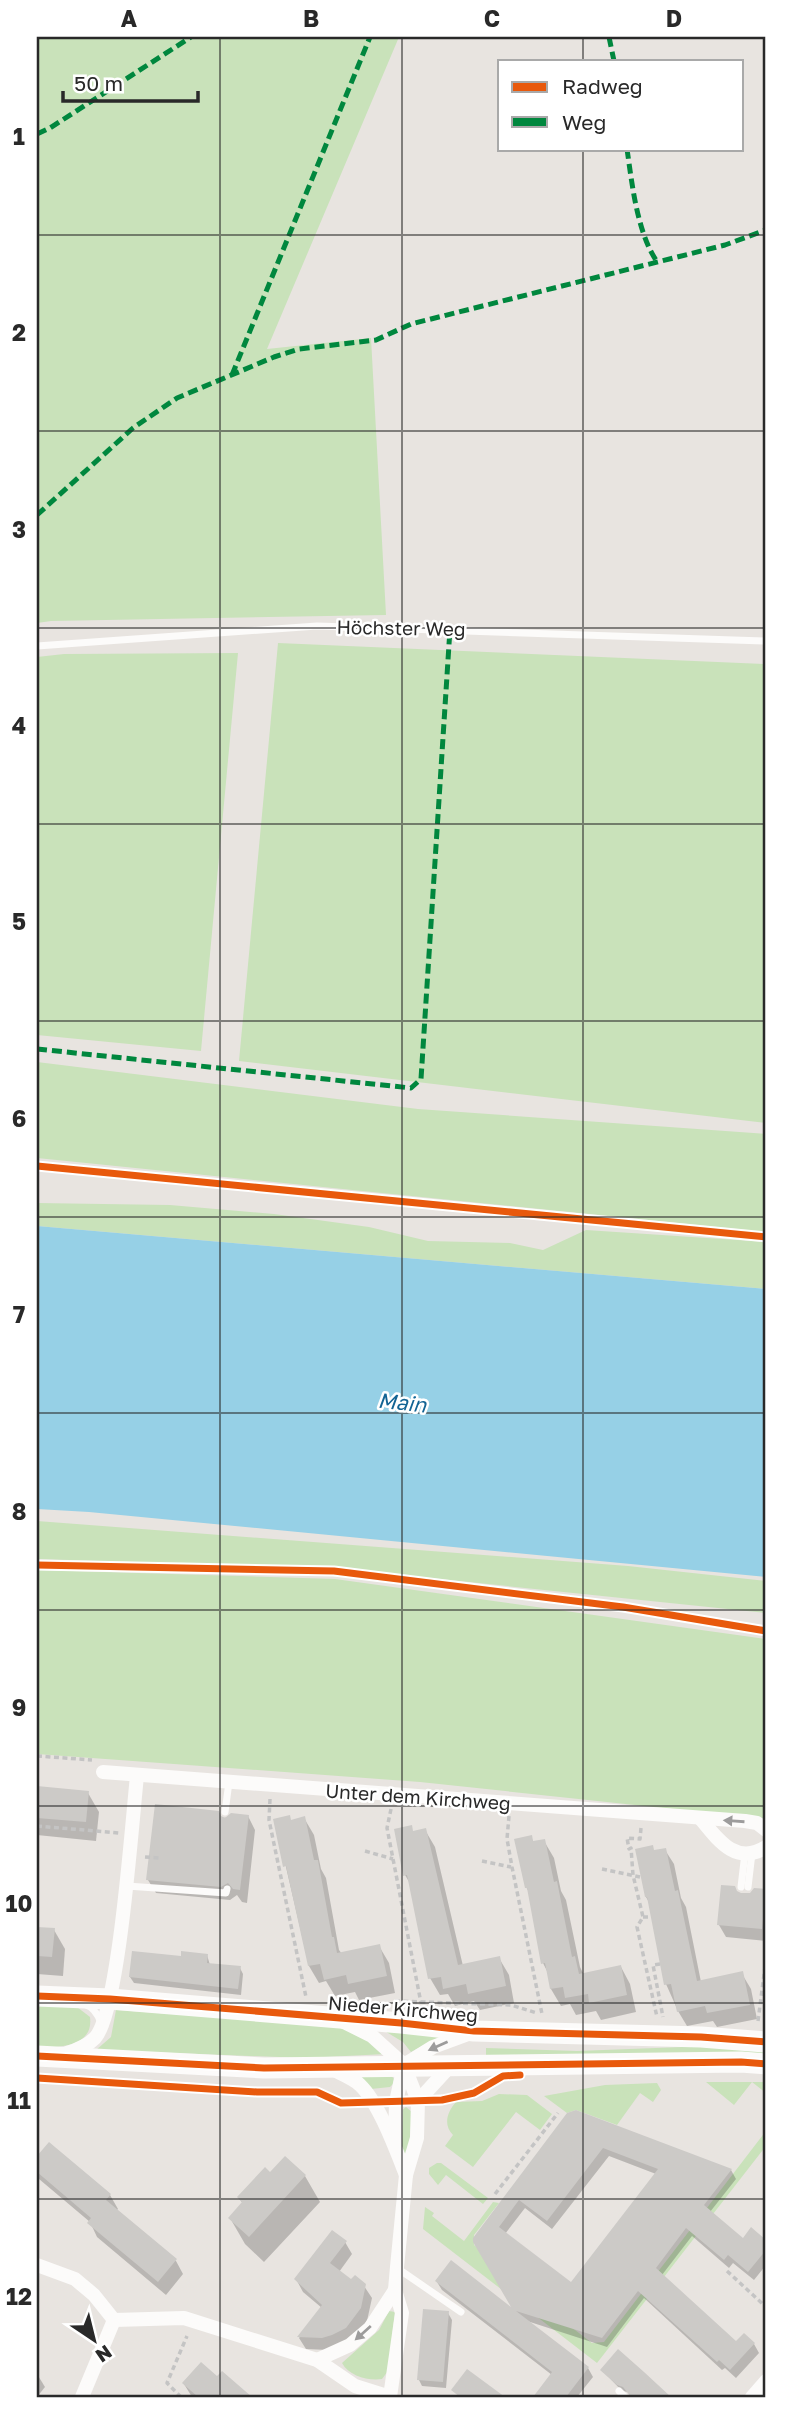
<svg xmlns="http://www.w3.org/2000/svg" width="803" height="2434" viewBox="0 0 803 2434" font-family="'Golos Text',sans-serif">
<style>
.green{fill:#c9e2ba}
.water{fill:#96d0e6}
.shadow{fill:#0003;fill-rule:evenodd}
.building{fill:#cccac7;fill-rule:evenodd}
.lines{fill:none;stroke-linecap:round;stroke-linejoin:round}
.path{stroke:#c4c4c4;stroke-width:3.5;stroke-dasharray:5 3.5;stroke-linecap:butt}
.service{stroke:#fcfbfa;stroke-width:7}
.minor{stroke:#fcfbfa;stroke-width:14}
.secondary{stroke:#fcfbfa;stroke-width:21}
.quiet{stroke:#00873e;stroke-width:5;stroke-dasharray:10 5;stroke-linecap:butt}
.cycleway-casing{stroke:#fff;stroke-width:11}
.cycleway{stroke:#e8590c;stroke-width:7}
.oneway{fill:#9d9c9c}
.grid{fill:none;stroke:#292929;stroke-width:2;stroke-opacity:0.55}
.labels{text-anchor:middle;stroke-width:5;stroke-linejoin:round;paint-order:stroke}
.street-label{font-size:19px;fill:#292929;stroke:#fff}
.water-label{font-size:21px;font-style:italic;fill:#136494;stroke:#fff}
.neatline{fill:none;stroke:#292929;stroke-width:2.5}
.grid-label{font-size:23px;text-anchor:middle;font-weight:bold;fill:#292929}
</style>
<rect width="100%" height="100%" fill="#e8e4e0"/>
<g class="green">
<polygon points="37,37 399,37 267,349 371,338 386,615 51,621 37,623"/>
<polygon points="278,643 766,664 766,1123 239,1061"/>
<polygon points="238,653 201,1051 37,1035 37,657 64,654"/>
<polygon points="37,1062 418,1109 766,1134 766,1232 37,1158"/>
<polygon points="37,1203 170,1205 274,1214 369,1227 428,1241 510,1243 543,1250 586,1230 766,1242 766,1289 37,1226"/>
<polygon points="37,1521 628,1566 766,1581 766,1613 334,1568 37,1559"/>
<polygon points="37,1570 335,1579 766,1639 766,1819 420,1782 37,1754"/>
<path d="M37,2004l40,3 13,10c4,30 -32,31 -53,30z"/>
<polygon points="116,2010 342,2026 368,2038 386,2054 304,2058 96,2050 111,2037"/>
<polygon points="383,2030 443,2035 411,2052 403,2042"/>
<polygon points="735,2045 766,2049 766,2056 486,2056 486,2048 577,2051"/>
<polygon points="390,2074 394,2079 393,2084 390,2087 371,2089 361,2076"/>
<polygon points="706,2082 766,2082 766,2093 752,2082 734,2105"/>
<polygon points="657,2083 661,2090 653,2102 640,2093 617,2125 576,2110 567,2113 544,2096 605,2085"/>
<path d="M499,2094l28,1 25,19 -12,16 -24,-18 -43,55 -28,-21 8,-11c-10,-10 -6,-23 3,-33l26,-1z"/>
<polygon points="406,2107 412,2112 409,2150 405,2158 401,2151 401,2111"/>
<polygon points="766,2131 766,2146 597,2363 423,2229 425,2207 434,2213 432,2216 464,2241 493,2202 499,2203 474,2235 474,2245 552,2305 549,2310 592,2343 604,2342"/>
<polygon points="437,2163 441,2163 488,2198 483,2204 446,2175 438,2185 429,2174 429,2168"/>
<path d="M389,2311l6,1 -7,59 -6,8c-14,2 -33,-3 -40,-16l37,-33z"/>
</g>
<polygon class="water" points="37,1226 766,1289 766,1577 89,1512 37,1509"/>
<g class="shadow">
<polygon points="37,1788 88,1793 99,1812 96,1841 37,1835"/>
<polygon points="248,1816 255,1830 247,1903 242,1902 237,1895 230,1900 156,1893 148,1880 221,1818"/>
<polygon points="304,1818 314,1835 321,1869 326,1878 339,1950 342,1954 379,1946 389,1963 395,1993 359,2000 355,1992 335,1996 326,1981 319,1983 309,1966 275,1820 292,1821"/>
<polygon points="425,1830 435,1847 463,1966 499,1958 509,1975 514,2003 480,2010 474,2001 455,2006 448,1994 440,1995 430,1978 411,1885 405,1875 414,1832"/>
<polygon points="531,1837 534,1843 544,1841 554,1858 561,1891 566,1900 580,1967 584,1975 621,1967 630,1984 636,2012 601,2020 596,2011 576,2015 570,2004 561,2006 551,1989 548,1973 543,1963 529,1892 526,1887"/>
<polygon points="665,1850 674,1864 681,1898 686,1907 701,1982 742,1974 751,1989 757,2019 717,2027 713,2021 687,2026 678,2011 666,1984 650,1904 646,1897 654,1852"/>
<polygon points="755,1890 766,1891 766,1941 726,1937 719,1925"/>
<polygon points="37,1928 54,1930 65,1949 63,1976 37,1974"/>
<polygon points="207,1955 210,1965 240,1968 243,1974 241,1995 134,1983 130,1977 182,1958"/>
<path d="M568,2115l163,55 5,9 -26,33 33,28 9,-10 14,12v23l-12,15 -21,-17 -4,5 -37,-32 -30,39 74,68 18,1 5,9 -23,25 -11,-10 -3,2 -78,-72 -37,49 -80,-26 61,47 5,9 -16,20h-42l17,-22 -110,-85 -5,-8 79,31 -41,-71zM609,2156l47,18 -85,111 -66,-51 20,-26 27,21z"/>
<polygon points="49,2144 110,2195 118,2209 116,2211 176,2261 183,2274 166,2295 97,2237 90,2222 39,2179 37,2175 37,2159"/>
<polygon points="270,2175 305,2176 320,2202 264,2262 245,2244 230,2218 243,2204 239,2198"/>
<polygon points="345,2242 352,2254 339,2272 351,2281 364,2286 372,2298 367,2321 353,2340 329,2350 306,2349 299,2338 322,2308 303,2292 296,2279"/>
<polygon points="448,2313 452,2320 446,2388 422,2386 419,2380"/>
<polygon points="618,2352 669,2397 632,2397 628,2392 622,2391 602,2370"/>
<polygon points="222,2373 249,2397 192,2397 184,2384 217,2378"/>
<polygon points="37,2374 45,2387 37,2397"/>
</g>
<g class="building">
<polygon points="37,1786 89,1791 86,1822 37,1818"/>
<polygon points="155,1804 219,1811 221,1816 225,1818 231,1813 249,1815 240,1890 233,1889 228,1883 221,1887 146,1880"/>
<polygon points="290,1815 291,1820 305,1816 314,1860 318,1860 332,1937 334,1937 337,1953 380,1944 387,1976 348,1984 346,1975 324,1980 320,1964 308,1966 286,1866 283,1867 273,1819"/>
<polygon points="412,1825 413,1831 426,1828 458,1965 500,1956 506,1986 468,1994 466,1984 443,1989 441,1977 428,1979 407,1875 403,1876 394,1829"/>
<polygon points="532,1835 533,1841 545,1839 554,1882 557,1881 572,1957 575,1956 579,1974 621,1965 627,1995 589,2003 588,1994 565,1998 563,1987 550,1989 545,1963 541,1964 527,1888 525,1888 514,1839"/>
<polygon points="653,1845 654,1850 666,1848 675,1891 678,1890 697,1981 743,1971 750,2005 707,2013 705,2006 677,2012 671,1984 664,1985 647,1897 645,1897 635,1849"/>
<polygon points="721,1885 735,1886 737,1891 741,1893 750,1893 754,1888 766,1889 762,1929 717,1925"/>
<polygon points="37,1927 55,1928 52,1957 37,1956"/>
<polygon points="132,1951 181,1956 181,1951 208,1954 207,1963 241,1966 238,1989 129,1977"/>
<path d="M576,2110l156,59 -28,36 39,33 8,-11 15,13v10l-18,22 -20,-17 -4,5 -38,-32 -30,40 80,73 8,-8 11,10 -25,27 -11,-10 -2,2 -79,-71 -36,47 -86,-27 73,56 -23,30h-33l19,-25 -117,-91 16,-21 60,47 -38,-65v-4l94,-125zM603,2148l55,21 -87,113 -72,-55 20,-27 28,21z"/>
<polygon points="49,2142 111,2194 106,2200 177,2259 158,2282 87,2223 91,2218 37,2172 37,2156"/>
<polygon points="285,2156 306,2175 249,2237 228,2218 242,2202 237,2197 265,2167 270,2172"/>
<polygon points="332,2230 347,2241 330,2263 351,2279 355,2275 366,2284 361,2308 346,2328 332,2335 322,2338 297,2337 322,2305 294,2279"/>
<polygon points="423,2309 449,2311 443,2382 417,2380"/>
<polygon points="618,2349 644,2372 671,2397 631,2397 623,2387 617,2385 600,2370"/>
<polygon points="201,2362 217,2376 222,2371 252,2397 198,2397 182,2383"/>
<polygon points="467,2369 505,2397 460,2397 451,2390"/>
</g>
<g class="lines">
<g class="path">
<polyline points="37,1756 92,1760"/>
<polyline points="270,1799 269,1820 306,1997"/>
<polyline points="391,1809 387,1828 421,2003"/>
<polyline points="509,1816 507,1839 512,1867 542,2014"/>
<polyline points="37,1826 119,1833"/>
<polyline points="641,1828 640,1839 627,1838 629,1849 631,1848 633,1875 643,1917 637,1927 657,2017"/>
<polyline points="365,1851 393,1859"/>
<polyline points="145,1857 159,1858"/>
<polyline points="482,1861 511,1867"/>
<polyline points="602,1869 640,1877"/>
<polyline points="643,1917 651,1917"/>
<polyline points="660,1964 653,1965 663,2017"/>
<polyline points="395,2001 511,2005 537,2013"/>
<polyline points="758,2021 766,1959"/>
<polyline points="495,2194 558,2113"/>
<polyline points="727,2271 766,2307"/>
<polyline points="181,2397 167,2383 187,2336"/>
</g>
<g class="service">
<polyline points="37,646 317,626 766,641"/>
<polyline points="225,1812 229,1782"/>
<polyline points="127,1886 226,1893 227,1889"/>
<polyline points="741,1887 745,1853"/>
<polyline points="748,1887 752,1853"/>
<path d="M84,2004c9,3 14,10 17,19"/>
<polyline points="397,2268 461,2312"/>
<polyline points="619,2391 625,2397"/>
</g>
<g class="minor">
<polyline points="103,1772 745,1821 757,1823 766,1830"/>
<path d="M700,1818c18,22 36,48 66,29"/>
<polyline points="344,2022 372,2036 404,2065 418,2101 417,2138 406,2175 397,2267 395,2290 402,2313 390,2397"/>
<path d="M67,2053c10,-3 20,-7 28,-15 24,-26 37,-217 42,-262"/>
<path d="M330,2068c9,5 23,10 30,17 19,18 36,65 46,90"/>
<polyline points="418,2101 452,2064"/>
<polyline points="395,2145 396,2102 404,2065 433,2047 471,2033"/>
<polyline points="37,2265 75,2279 94,2295 114,2320"/>
<polyline points="114,2320 184,2318 317,2360 355,2386 390,2397"/>
<polyline points="317,2360 350,2345 370,2328 395,2290"/>
<polyline points="82,2397 114,2320"/>
<polyline points="752,2397 766,2381"/>
</g>
<g class="secondary">
<polyline points="37,1996 110,1999 401,2023 474,2031 701,2037 766,2042"/>
<polyline points="37,2056 264,2068 741,2062 766,2064"/>
</g>
<g class="quiet">
<polyline points="609,37 614,61"/>
<polyline points="37,134 50,128 191,37"/>
<path d="M627,149c5,34 10,85 31,114"/>
<polyline points="232,375 370,37"/>
<polyline points="37,515 133,428 177,398 274,357 299,349 376,340 411,324 725,245 766,230"/>
<polyline points="37,1049 411,1088 421,1079 450,629"/>
</g>
<g class="cycleway-casing">
<g id="cycleway">
<polyline points="37,1166 766,1237"/>
<polyline points="37,1565 334,1571 623,1607 766,1631"/>
<polyline points="37,1996 110,1999 401,2023 474,2031 701,2037 766,2042"/>
<polyline points="37,2056 264,2068 741,2062 766,2064"/>
<polyline points="37,2078 257,2092 317,2092 341,2103 442,2100 474,2093 503,2076 520,2075"/>
</g>
</g>
<use href="#cycleway" class="cycleway"/>
</g>
<defs><path id="oneway-solid" d="M-6-.8H1V-3.2L6.5 0L1 3.2V.8H-6Z" transform="scale(1.75)"/></defs>
<g class="oneway">
<use href="#oneway-solid" transform="translate(734 1821) rotate(-176)"/>
<use href="#oneway-solid" transform="translate(438 2046) rotate(156)"/>
<use href="#oneway-solid" transform="translate(363 2333) rotate(138)"/>
</g>
<path class="grid" d="M220,37v2360M402,37v2360M583,37v24M583,149v2248M37,235h729M37,431h729M37,628h729M37,824h729M37,1021h729M37,1217h729M37,1413h729M37,1610h729M37,1806h729M37,2003h729M37,2199h729"/>
<g class="labels">
<g class="street-label">
<text transform="translate(401 628) rotate(1)" y="7">Höchster Weg</text>
<text transform="translate(418 1797) rotate(4)" y="7">Unter dem Kirchweg</text>
<text transform="translate(403 2009) rotate(5)" y="7">Nieder Kirchweg</text>
</g>
<g class="water-label">
<text transform="translate(402 1403) rotate(6)" y="7">Main</text>
</g>
</g>
<rect width="803" height="2434" fill="none" stroke="#ffffff" stroke-width="77"/>
<rect x="498" y="60" width="245" height="91" fill="#ffffff" stroke="#a9a9a9" stroke-width="2"/>
<rect x="512" y="82" width="35" height="10" fill="#e8590c" stroke="#a9a9a9" stroke-width="2"/>
<text x="562" y="94" font-size="21" fill="#292929">Radweg</text>
<rect x="512" y="117" width="35" height="10" fill="#00873e" stroke="#a9a9a9" stroke-width="2"/>
<text x="562" y="130" font-size="21" fill="#292929">Weg</text>
<g transform="translate(94 2340) rotate(145)" stroke="#ffffff" stroke-width="5" paint-order="stroke">
<path d="M0-5L12 26L0 18L-12 26Z" fill="#292929"/>
<text y="-10" font-size="19" font-weight="bold" text-anchor="middle" fill="#292929">N</text>
</g>
<path d="M63 91v10h135v-10" fill="none" stroke="#292929" stroke-width="3.5"/>
<text x="74" y="91" font-size="21" fill="#292929" stroke="#ffffff" stroke-width="5" paint-order="stroke">50 m</text>
<rect x="38" y="38" width="726" height="2358" class="neatline"/>
<g class="grid-label">
<text x="129" y="27">A</text>
<text x="311" y="27">B</text>
<text x="492" y="27">C</text>
<text x="674" y="27">D</text>
<text x="19" y="145">1</text>
<text x="19" y="341">2</text>
<text x="19" y="538">3</text>
<text x="19" y="734">4</text>
<text x="19" y="930">5</text>
<text x="19" y="1127">6</text>
<text x="19" y="1323">7</text>
<text x="19" y="1520">8</text>
<text x="19" y="1716">9</text>
<text x="19" y="1912">10</text>
<text x="19" y="2109">11</text>
<text x="19" y="2305">12</text>
</g>
</svg>
